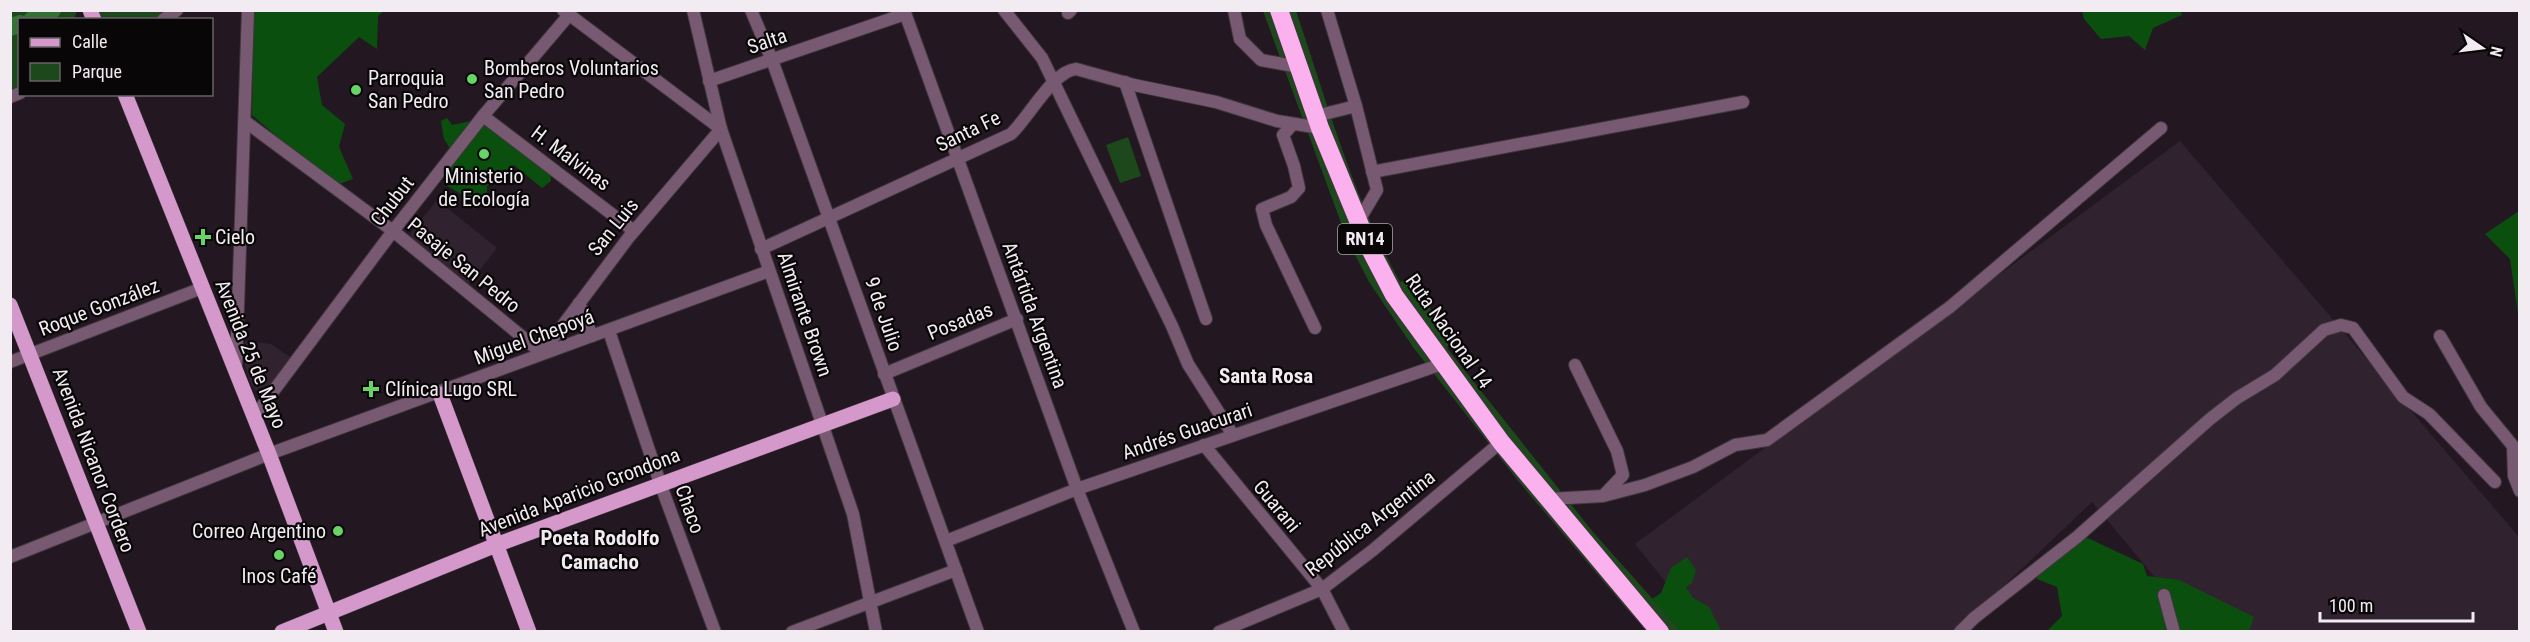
<svg xmlns="http://www.w3.org/2000/svg" width="2530" height="642" viewBox="0 0 2530 642" font-family="'Roboto Condensed',sans-serif">
<style>
.built{fill:#31222f}
.green{fill:#1c481b}
.forest{fill:#0b4f0e}
.lines{fill:none;stroke-linecap:round;stroke-linejoin:round}
.river{stroke:#347233;stroke-width:18}
.minor-casing{stroke:#40363e;stroke-width:14}
.major-casing{stroke:#40363e;stroke-width:16}
.highway-casing{stroke:#40363e;stroke-width:20}
.minor{stroke:#775a72;stroke-width:12}
.major{stroke:#d598cb;stroke-width:15}
.highway{stroke:#fbb1ee;stroke-width:18}
.poi-dot{fill:#68d465;stroke:#090608;stroke-width:2}
.labels{text-anchor:middle;stroke-width:4.5;stroke-linejoin:round;paint-order:stroke}
.shield{fill:#090608;stroke:#aca6ab;stroke-width:1.5}
.shield-label{font-size:18px;font-weight:bold;fill:#f2ebf1}
.street-label{font-size:20px;fill:#f2ebf1;stroke:#090608}
.poi-label{font-size:20px;fill:#f2ebf1;stroke:#090608;text-anchor:start}
.neighbourhood-label{font-size:21px;font-weight:bold;fill:#f2ebf1;stroke:#090608}
</style>
<rect width="100%" height="100%" fill="#231821"/>
<g class="built">
<polygon points="2180,141 2519,537 2519,631 2200,631 2092,502 1956,631 1705,631 1635,544"/>
<polygon points="437,200 497,248 467,286 407,238"/>
<polygon points="245,341 271,344 290,357 266,391 256,391 251,385 245,365"/>
</g>
<g class="green">
<polygon points="10,11 77,11 74,19 20,20 19,86 11,89"/>
<polygon points="96,11 170,11 158,20 99,19"/>
<path d="M1263,11h33c31,91 57,186 104,271l9,-3 42,58 -4,11 146,184 88,99h-33l-16,-16 -113,-133 -106,-135 -44,-65 -22,-43z"/>
<polygon points="1128,137 1141,176 1120,183 1106,145"/>
</g>
<g class="forest">
<polygon points="2180,10 2182,15 2153,28 2145,50 2129,36 2101,39 2084,19 2082,11"/>
<polygon points="254,11 384,11 378,16 377,49 359,37 317,77 322,105 345,124 339,147 353,179 334,186 252,115"/>
<polygon points="447,118 452,125 476,120 550,169 551,181 542,188 514,165 487,186 487,199 474,209 467,198 443,183 454,155 444,139 441,121"/>
<polygon points="2519,211 2519,320 2510,259 2485,234"/>
<polygon points="2075,532 2143,564 2147,576 2179,580 2254,617 2249,631 2047,631 2062,616 2057,587 2037,579 2043,555"/>
<polygon points="1687,557 1696,570 1692,583 1686,587 1693,598 1709,607 1721,631 1681,631 1652,599 1661,593 1671,568"/>
</g>
<g class="lines">
<g class="river">
<polyline points="32,20 52,10"/>
<polyline points="10,27 20,24"/>
</g>
<g class="minor-casing">
<g id="minor">
<polyline points="693,10 721,129 853,514 876,632"/>
<polyline points="751,10 772,60 978,632"/>
<polyline points="904,10 1077,489 1134,632"/>
<polyline points="1004,10 1042,58 1172,326 1188,364 1233,435"/>
<polyline points="1234,10 1240,39 1261,60 1299,67"/>
<polyline points="1327,10 1356,106 1377,190 1358,222"/>
<polyline points="1068,13 1071,10"/>
<polyline points="163,20 177,10"/>
<polyline points="709,81 905,14"/>
<polyline points="1125,82 1206,319"/>
<polyline points="10,97 20,93"/>
<polyline points="483,116 634,231"/>
<polyline points="1316,116 1356,106"/>
<polyline points="246,122 393,231 542,353"/>
<polyline points="1293,124 1283,135 1294,166 1299,188 1291,197 1262,209 1266,225 1315,328"/>
<polyline points="1372,172 1743,102"/>
<path d="M761,249l250,-115c18,-17 42,-63 65,-65l58,16 82,17 61,19 43,7"/>
<polyline points="579,303 592,336"/>
<polyline points="609,331 660,483 715,632"/>
<polyline points="2440,336 2481,407 2513,446 2514,476 2520,491"/>
<polyline points="542,353 629,237 721,129 563,10"/>
<polyline points="10,362 202,288"/>
<polyline points="1575,365 1617,451 1623,475 1604,495"/>
<polyline points="236,366 248,10"/>
<polyline points="884,374 1017,319"/>
<polyline points="254,417 393,231 483,116 569,15"/>
<polyline points="1204,445 1322,589 1344,632"/>
<polyline points="1549,499 1603,496 1645,485 1693,467 1735,445 1767,440 1950,307 2161,128"/>
<polyline points="946,541 1077,489 1442,364"/>
<polyline points="10,557 269,454 769,271"/>
<polyline points="2164,595 2174,632"/>
<polyline points="792,632 956,570"/>
<polyline points="1219,632 1322,589 1373,550 1501,442"/>
<polyline points="1960,632 1974,618 2077,537 2210,419 2237,398 2275,375 2324,330 2341,325 2353,328 2403,397 2429,414 2495,482"/>
</g>
</g>
<g class="major-casing">
<g id="major">
<polyline points="90,10 94,20"/>
<polyline points="125,94 269,454 336,632"/>
<polyline points="10,305 139,632"/>
<polyline points="440,394 529,632"/>
<polyline points="282,632 496,545 893,399"/>
</g>
</g>
<g class="highway-casing">
<polyline id="highway" points="1279,10 1320,128 1369,247 1394,295 1501,442 1660,632"/>
</g>
<use href="#minor" class="minor"/>
<use href="#major" class="major"/>
<use href="#highway" class="highway"/>
</g>
<g class="poi-dot">
<circle cx="472" cy="79" r="6"/>
<circle cx="356" cy="90" r="6"/>
<circle cx="484" cy="154" r="6"/>
<path d="M200 228h6v6h6v6h-6v6h-6v-6h-6v-6h6z"/>
<path d="M368 380h6v6h6v6h-6v6h-6v-6h-6v-6h6z"/>
<circle cx="338" cy="531" r="6"/>
<circle cx="279" cy="555" r="6"/>
</g>
<g class="labels">
<rect class="shield" x="1338" y="224" width="54" height="30" rx="4.5"/>
<g class="shield-label">
<text x="1365" y="245">RN14</text>
</g>
<g class="street-label">
<text transform="translate(767 41) rotate(-19)" y="7">Salta</text>
<text transform="translate(968 131) rotate(-26)" y="7">Santa Fe</text>
<text transform="translate(571 158) rotate(37)" y="7">H. Malvinas</text>
<text transform="translate(392 201) rotate(-52)" y="7">Chubut</text>
<text transform="translate(613 227) rotate(-51)" y="7">San Luis</text>
<text transform="translate(464 265) rotate(39)" y="7">Pasaje San Pedro</text>
<text transform="translate(99 307) rotate(-21)" y="7">Roque González</text>
<text transform="translate(805 314) rotate(71)" y="7">Almirante Brown</text>
<text transform="translate(884 314) rotate(71)" y="7">9 de Julio</text>
<text transform="translate(1035 315) rotate(70)" y="7">Antártida Argentina</text>
<text transform="translate(960 321) rotate(-22)" y="7">Posadas</text>
<text transform="translate(1449 331) rotate(55)" y="7">Ruta Nacional 14</text>
<text transform="translate(534 337) rotate(-20)" y="7">Miguel Chepoyá</text>
<text transform="translate(251 354) rotate(68)" y="7">Avenida 25 de Mayo</text>
<text transform="translate(1187 431) rotate(-19)" y="7">Andrés Guacurari</text>
<text transform="translate(94 460) rotate(69)" y="7">Avenida Nicanor Cordero</text>
<text transform="translate(579 492) rotate(-21)" y="7">Avenida Aparicio Grondona</text>
<text transform="translate(1277 506) rotate(50)" y="7">Guarani</text>
<text transform="translate(690 509) rotate(70)" y="7">Chaco</text>
<text transform="translate(1370 523) rotate(-38)" y="7">República Argentina</text>
</g>
<g class="poi-label">
<text x="484" y="75">Bomberos Voluntarios<tspan x="484" dy="23">San Pedro</tspan></text>
<text x="368" y="85">Parroquia<tspan x="368" dy="23">San Pedro</tspan></text>
<text x="484" y="183" text-anchor="middle">Ministerio<tspan x="484" dy="23">de Ecología</tspan></text>
<text x="215" y="244">Cielo</text>
<text x="385" y="396">Clínica Lugo SRL</text>
<text x="326" y="538" text-anchor="end">Correo Argentino</text>
<text x="279" y="583" text-anchor="middle">Inos Café</text>
</g>
<g class="neighbourhood-label">
<text x="1266" y="383">Santa Rosa</text>
<text x="600" y="545">Poeta Rodolfo<tspan x="600" dy="24">Camacho</tspan></text>
</g>
</g>
<rect width="2530" height="642" fill="none" stroke="#f2ebf1" stroke-width="24"/>
<rect x="18" y="18" width="195" height="78" fill="#090608" stroke="#666265" stroke-width="1.5"/>
<rect x="30" y="38" width="30" height="9" fill="#d598cb" stroke="#666265" stroke-width="1.5"/>
<text x="72" y="48" font-size="18" fill="#f2ebf1">Calle</text>
<rect x="30" y="63" width="30" height="18" fill="#1c481b" stroke="#666265" stroke-width="1.5"/>
<text x="72" y="78" font-size="18" fill="#f2ebf1">Parque</text>
<g transform="translate(2482 48) rotate(104)" stroke="#090608" stroke-width="4.5" paint-order="stroke">
<path d="M0-4.5L10 22L0 15L-10 22Z" fill="#f2ebf1"/>
<text y="-9" font-size="16" font-weight="bold" text-anchor="middle" fill="#f2ebf1">N</text>
</g>
<path d="M2320 612v9h153v-9" fill="none" stroke="#f2ebf1" stroke-width="3"/>
<text x="2329" y="612" font-size="18" fill="#f2ebf1" stroke="#090608" stroke-width="4.5" paint-order="stroke">100 m</text>
</svg>
